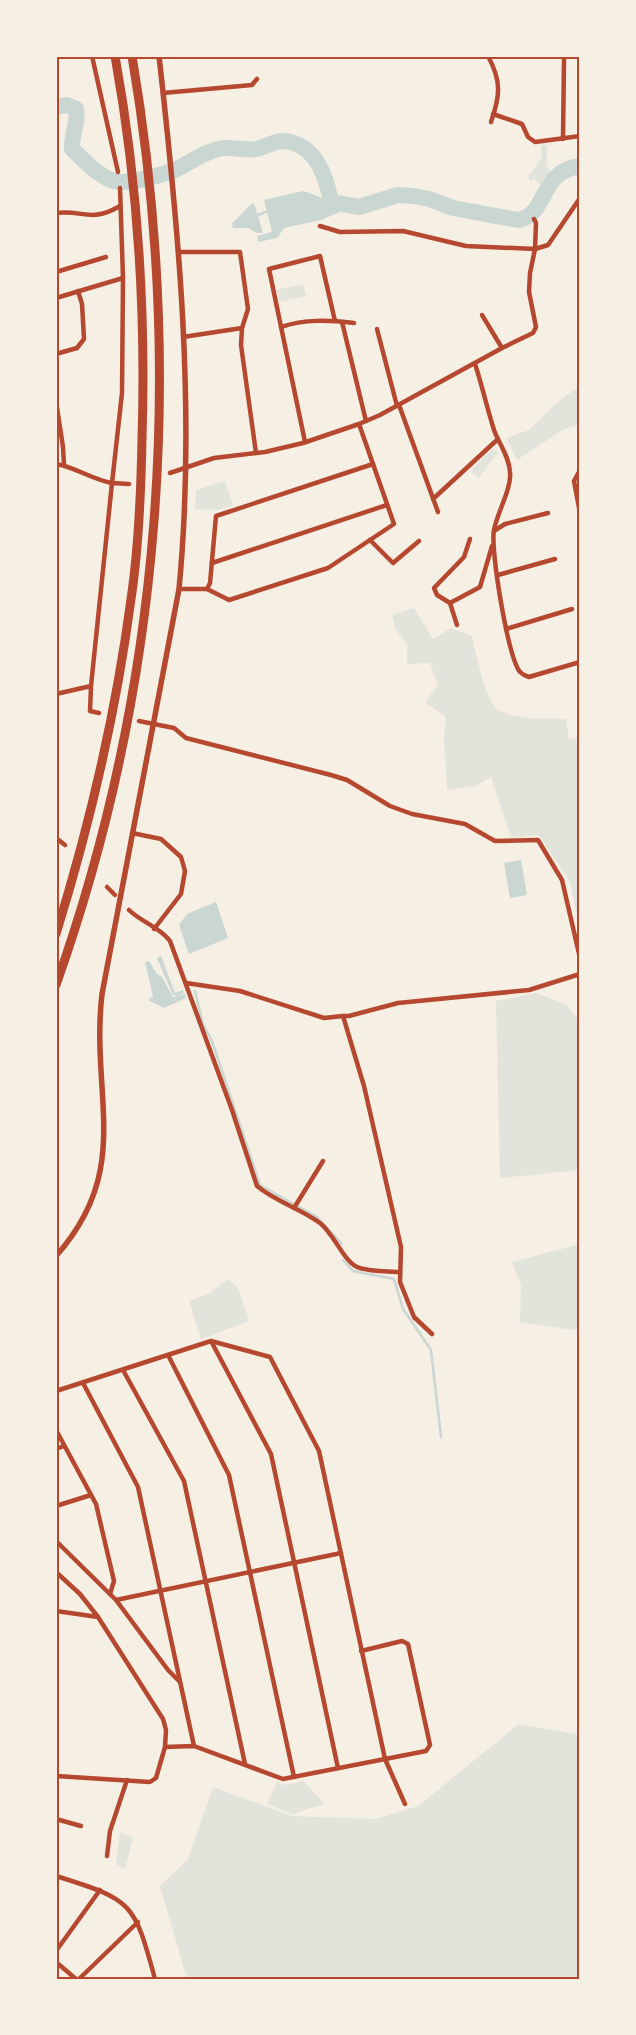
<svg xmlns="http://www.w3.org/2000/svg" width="636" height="2035" viewBox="0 0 636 2035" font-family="Cabin,sans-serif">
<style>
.green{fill:#e2e4dc}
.water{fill:#c9d6d2}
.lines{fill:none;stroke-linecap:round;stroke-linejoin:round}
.stream{stroke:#c9d6d2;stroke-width:2.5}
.river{stroke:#c9d6d2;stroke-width:16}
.minor{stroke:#b5482f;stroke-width:4.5}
.tertiary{stroke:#b5482f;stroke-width:5.5}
.motorway{stroke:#b5482f;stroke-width:9}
.neatline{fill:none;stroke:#b5482f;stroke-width:2}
</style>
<rect width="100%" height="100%" fill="#f6efe4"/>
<g class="green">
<polygon points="541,145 547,145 547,166 552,176 541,185 534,179 530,181 528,176 542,158"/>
<polygon points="303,284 306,296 279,302 276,290"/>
<polygon points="580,386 580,425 564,429 517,460 506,438 529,430 556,403"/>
<polygon points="492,450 499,451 479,478 470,471"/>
<polygon points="225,481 233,506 217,510 195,509 196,490"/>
<path d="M414,608l19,31 18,-11 21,8c4,17 13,63 25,73 14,11 51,9 69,10l3,20 11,-1v194l-10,-50 -31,-47 -28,2 -20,-60 -15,9 -29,4 -3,-51 2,-22 -21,-15 13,-17 -8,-22 -23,1v-20l-11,-14 -4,-15z"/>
<polygon points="537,993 567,1005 580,1022 580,1170 500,1178 496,1001"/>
<polygon points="580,1244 580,1331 520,1322 521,1286 512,1262"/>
<polygon points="228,1279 238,1288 248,1317 247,1322 201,1339 189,1301 208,1294"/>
<polygon points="519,1724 580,1735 580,1979 187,1979 160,1886 188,1859 213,1787 292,1816 376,1819 418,1806"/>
<polygon points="303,1781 325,1804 292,1814 267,1804 277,1782 286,1785"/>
<polygon points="120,1832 133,1838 125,1869 116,1864"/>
</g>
<g class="water">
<path d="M303,191c14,3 24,12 38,14l1,6 -21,9 -37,8 -7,10 -19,4 -1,-6 15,-4 -8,-32z"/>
<path d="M254,203l9,30h-6l-9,-5h-15l-1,-5c9,-6 13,-16 22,-20z"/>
<polygon points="521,860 527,895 510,898 504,863"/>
<polygon points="216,902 228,938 189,954 179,925 187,914"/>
<polygon points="161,956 175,993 183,990 184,993 177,996 173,995 157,958"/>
<polygon points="149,961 157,974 162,977 173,997 185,994 186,998 164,1008 148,1000 153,996 145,962"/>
</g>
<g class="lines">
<g class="stream">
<polyline points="340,208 359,207"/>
<polyline points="256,216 270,210"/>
<polyline points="195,991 203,1024 212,1041 260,1185 317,1217 342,1244"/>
<polyline points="343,1260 353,1271 394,1279 403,1309 431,1350 441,1437"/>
</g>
<path class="river" d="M56,107l11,-2 9,4c3,13 -5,26 -4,40 12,11 26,27 42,32 15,4 53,-7 67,-14 14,-8 26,-16 42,-19 11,-1 23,3 34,1 9,-2 17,-8 26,-8 32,2 43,34 48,61l28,5 39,-12 15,1 16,3 24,9 65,12c31,-6 20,-48 62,-54"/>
<g class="minor">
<polyline points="92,56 118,172"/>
<path d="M488,56c14,26 12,40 3,66"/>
<polyline points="163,93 252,85 257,79"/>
<polyline points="493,114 522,124 528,137 535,142 580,136"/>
<polyline points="563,139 564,60"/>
<polyline points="120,188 123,278"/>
<path d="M56,213c29,-3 35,10 64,-7"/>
<polyline points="320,226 340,232 403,231 466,246 535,249 548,245 580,198"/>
<polyline points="179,252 240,252 248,309 242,328 241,345 256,453"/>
<polyline points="56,272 106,257"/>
<path d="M56,298l67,-20 -1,115 -10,90c-21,-4 -37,-16 -56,-19"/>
<polyline points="482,315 502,348"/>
<polyline points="342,322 366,421"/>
<path d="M281,327c24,-8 48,-7 73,-4"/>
<polyline points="377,329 397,406"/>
<polyline points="183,337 242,328"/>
<polyline points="56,354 77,348 84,339 82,304 78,291"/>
<path d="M475,364c7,21 12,44 19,66 5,14 15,26 16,42 2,16 -13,41 -16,58 -4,19 14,127 26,142 2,2 6,4 9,5l51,-15"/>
<polyline points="56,401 63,447 64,465"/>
<polyline points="399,405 438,512"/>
<polyline points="305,442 269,269 320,256 335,321"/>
<polyline points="580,470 574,481 580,513"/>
<polyline points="170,473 214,458 265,452 303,443 359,424 380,415 502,348 533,333 536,327 529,292 530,273 535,249 536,223 534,219"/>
<polyline points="433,499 498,439"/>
<polyline points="494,531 505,524 548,513"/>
<polyline points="370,540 393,563 419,541"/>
<polyline points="212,563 387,505"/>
<polyline points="498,575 555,559"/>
<polyline points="179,589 207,589 229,600 328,568 394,524 359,424"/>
<polyline points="207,589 210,583 216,516 373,464"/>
<polyline points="450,603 480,587 492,546"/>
<polyline points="457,625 450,603 437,595 434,588 464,557 470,539"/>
<polyline points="506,629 572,609"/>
<polyline points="91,686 90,711 99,713"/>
<polyline points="56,694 91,686 112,483 129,484"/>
<polyline points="139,721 174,728 186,738 331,775 347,780 390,806 412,814 465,824 495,841 538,840 562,880 580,958"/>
<polyline points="132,833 161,839 181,857 185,871 181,894 154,929"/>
<polyline points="56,838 65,845"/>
<polyline points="107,887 115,895"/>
<path d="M129,910c12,12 31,17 41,31l62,169 25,76c19,16 43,22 63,37 14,11 23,37 37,44 12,5 30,4 42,5"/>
<polyline points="186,983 240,991 324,1018 343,1016 364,1086 401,1247 400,1282 414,1317 432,1334"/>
<polyline points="343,1016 349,1016 398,1003 529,990 580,974"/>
<polyline points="294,1208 323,1161"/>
<polyline points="211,1341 271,1454 338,1768"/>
<polyline points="168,1355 229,1475 294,1777"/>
<polyline points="123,1370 184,1481 245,1764"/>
<polyline points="83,1383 138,1487 194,1746"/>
<polyline points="56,1391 211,1341 270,1357 319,1451 385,1759 405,1804"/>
<polyline points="56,1430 96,1504 114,1581 110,1594"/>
<polyline points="56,1449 64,1446"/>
<polyline points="56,1506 91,1495"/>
<polyline points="56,1541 116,1600 168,1670 180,1682"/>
<polyline points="56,1572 80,1594 98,1617 163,1719 166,1730 165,1747 156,1778 150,1782 56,1776"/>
<polyline points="116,1600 341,1553"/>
<polyline points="56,1611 98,1617"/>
<polyline points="165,1747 194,1746 283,1779 426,1751 430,1745 408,1644 402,1641 361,1651"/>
<polyline points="56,1819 81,1826"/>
<polyline points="107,1856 110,1831 127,1780"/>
<path d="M56,1876c77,24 78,26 99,103"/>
<polyline points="56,1951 100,1890"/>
<polyline points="56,1962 76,1979"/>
<polyline points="79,1979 138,1922"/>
</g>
<path class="tertiary" d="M56,1256c78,-88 34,-160 46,-262l77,-405c17,-177 0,-356 -20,-533"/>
<g class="motorway">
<path d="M56,934c34,-110 60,-221 75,-335 8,-53 10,-107 11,-160 4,-129 -4,-256 -27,-383"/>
<path d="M56,985c106,-299 129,-616 76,-929"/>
</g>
</g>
<rect width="636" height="2035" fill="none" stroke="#f6efe4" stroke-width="115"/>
<rect x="58" y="58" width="520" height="1920" class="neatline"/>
</svg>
